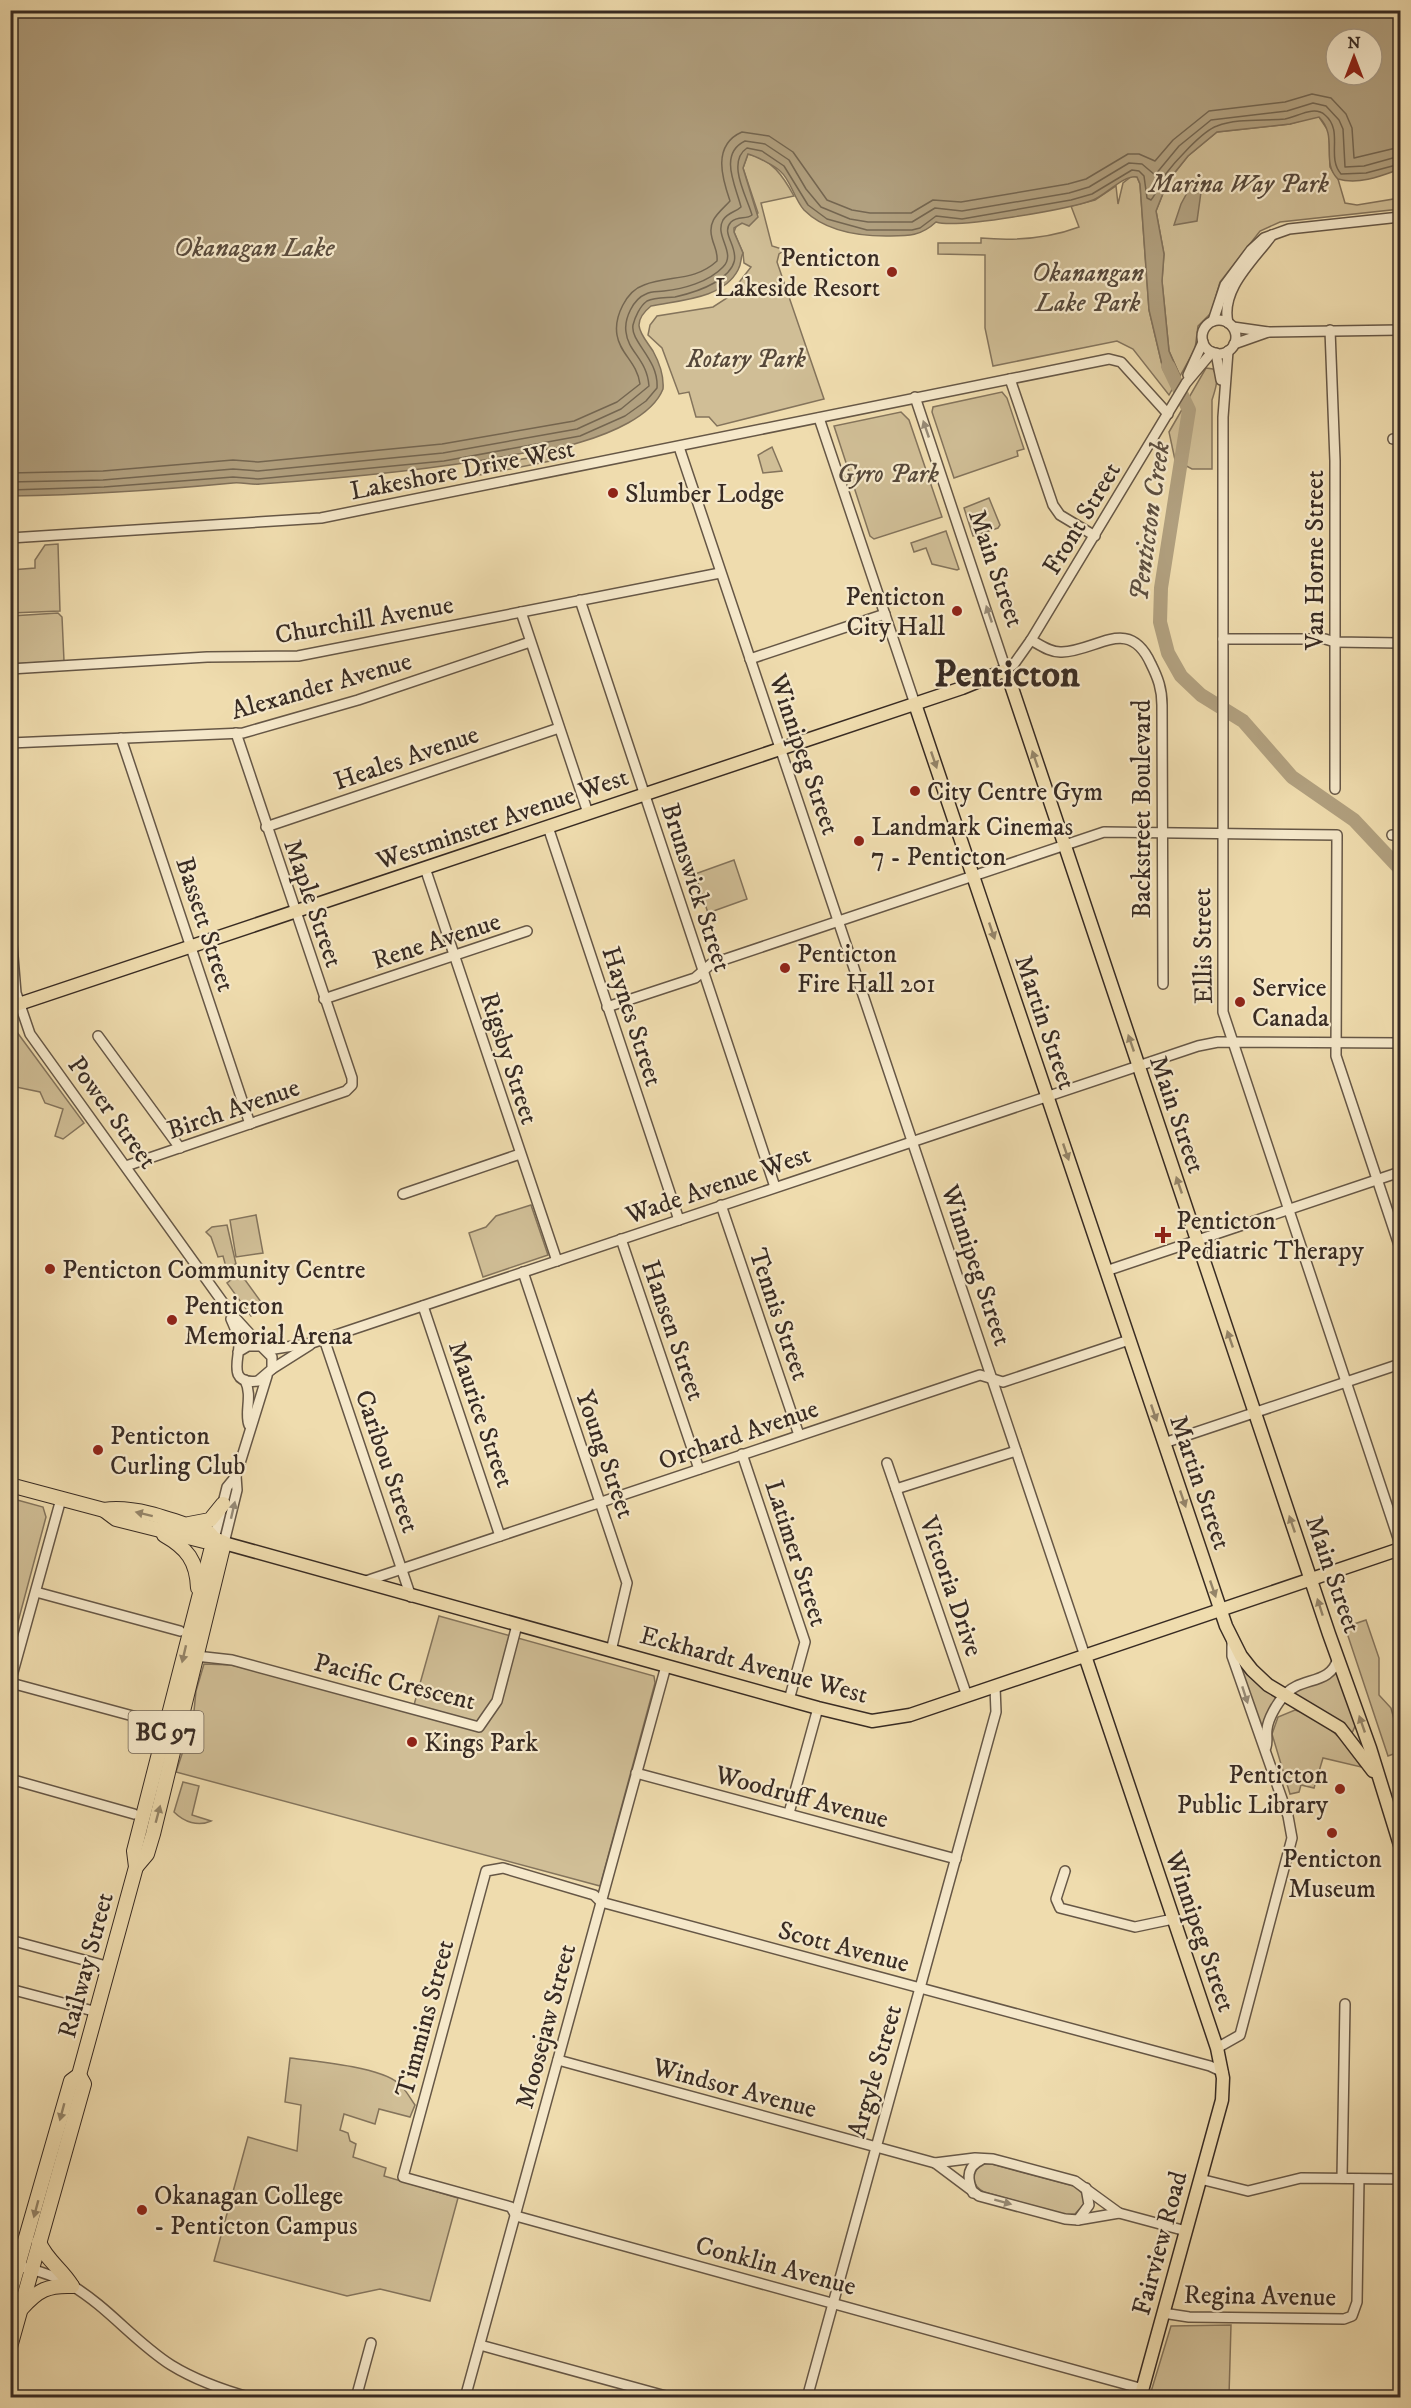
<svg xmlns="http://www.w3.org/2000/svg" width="1411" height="2408" viewBox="0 0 1411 2408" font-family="'IM FELL DW Pica',serif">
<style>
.green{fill:#d0be96;stroke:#84745c;stroke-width:1.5}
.water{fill:#b1a07f;stroke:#81715a;stroke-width:1.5;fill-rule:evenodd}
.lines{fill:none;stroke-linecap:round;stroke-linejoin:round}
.shore{stroke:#746651;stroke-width:1.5}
.river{stroke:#b1a07f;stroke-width:14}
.minor-casing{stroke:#665746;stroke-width:12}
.major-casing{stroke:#382b23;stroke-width:15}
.highway-casing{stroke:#382b23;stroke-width:16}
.minor{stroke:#f5e8ca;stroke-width:9}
.major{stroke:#efdcae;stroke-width:12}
.highway{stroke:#efdcae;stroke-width:14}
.oneway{fill:#968a76}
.oneway2{fill:#948468}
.poi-dot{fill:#8f2418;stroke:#f5e8ca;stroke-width:2}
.labels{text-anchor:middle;stroke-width:4.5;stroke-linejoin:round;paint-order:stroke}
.shield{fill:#f5e8ca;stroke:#716455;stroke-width:1.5}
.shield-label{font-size:24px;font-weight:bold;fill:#382b23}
.park-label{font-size:26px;font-style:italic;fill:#56483a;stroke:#f5e8ca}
.poi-label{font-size:26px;fill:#382b23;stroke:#f5e8ca;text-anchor:start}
.street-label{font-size:26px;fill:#382b23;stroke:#f5e8ca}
.water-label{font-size:27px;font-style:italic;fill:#5c4e3f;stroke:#f5e8ca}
.town-label{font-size:38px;font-weight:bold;fill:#382b23;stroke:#f5e8ca}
</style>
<rect width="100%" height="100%" fill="#efdcae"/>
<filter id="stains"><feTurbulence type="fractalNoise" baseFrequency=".00333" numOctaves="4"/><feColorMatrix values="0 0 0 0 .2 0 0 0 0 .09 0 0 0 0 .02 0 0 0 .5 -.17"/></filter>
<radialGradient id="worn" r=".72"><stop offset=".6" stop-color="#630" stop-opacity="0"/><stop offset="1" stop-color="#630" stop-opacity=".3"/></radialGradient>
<g class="green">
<polygon points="1313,117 1319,117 1329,132 1330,167 1338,179 1345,203 1357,205 1400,198 1400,209 1280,222 1260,231 1220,282 1211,313 1198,326 1195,349 1180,376 1169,351 1162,281 1164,254 1156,211 1168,181 1188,156 1217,132 1290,124"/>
<path d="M748,154c24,5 35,22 46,42l-33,7 11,43 13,4 -6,4 -2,8 47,137 -107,27 -8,-9h-13l-7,-25 -10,2 -17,-46 -14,-13 2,-10 7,-9 56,-9 14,-9 24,-31 -7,-4 -1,-10 -9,-21 3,-8 8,-1 13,-10 -15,-45z"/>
<path d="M1132,176l5,1 3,7 9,126 14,59 10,19 -4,7 -36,-46 -16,-8 -124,25 -8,-38v-73l-47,-1v-11h43v-5c34,3 66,1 98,-11l-8,-21 24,-6 21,-14 2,18 5,-21z"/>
<path d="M1206,368l7,1c7,10 2,21 -1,31v69h-20l-17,-9 -6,-28z"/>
<polygon points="1002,392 1007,398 1024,449 1017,451 1018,456 954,478 932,412 933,407"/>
<polygon points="901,412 909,420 942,517 874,539 870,536 834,426"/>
<polygon points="772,447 782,471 763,473 758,455"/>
<polygon points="568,451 575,456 480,475 479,472 489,465"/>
<polygon points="989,498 1000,525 998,528 973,536 964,508"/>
<polygon points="946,531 959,569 957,570 932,564 926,548 914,552 911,543"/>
<polygon points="58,544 60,611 11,613 11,570 35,568 35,560 45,545"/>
<polygon points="58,613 62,617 64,661 11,664 11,616"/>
<polygon points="734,860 747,899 708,913 695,874"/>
<polygon points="11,1024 84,1123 63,1139 55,1136 63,1109 45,1103 40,1092 11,1086"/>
<polygon points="531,1205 548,1255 483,1277 469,1233 486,1227 496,1216"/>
<polygon points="256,1215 263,1253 236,1257 230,1220"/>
<polygon points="227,1225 236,1264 226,1267 223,1256 218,1257 211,1237 206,1232 212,1227"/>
<polygon points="240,1273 264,1306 251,1316 227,1283"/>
<polygon points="10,1498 43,1507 46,1517 11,1648"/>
<polygon points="439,1616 654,1676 655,1683 600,1886 176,1772 193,1721 196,1691 204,1664 232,1665 412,1712"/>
<polygon points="1366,1620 1379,1658 1379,1695 1391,1708 1400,1742 1399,1752 1388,1756 1345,1627"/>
<polygon points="1238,1661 1275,1695 1277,1701 1263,1735"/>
<polygon points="1336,1671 1356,1724 1352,1733 1340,1723 1290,1694"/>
<path d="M1295,1710c28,8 53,32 66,57l-38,-9 -9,30 -13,-3 -2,7 -9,2 -18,-60 6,-17z"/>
<path d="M183,1782l16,4 -7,29 19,6c-13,6 -27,1 -37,-9z"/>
<path d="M290,2058c25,3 90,9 108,25 7,5 12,15 17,22l-5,12 -31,-8 -4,15 -31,-10 -4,16 8,3 2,8 6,3 -3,13 33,11 -2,8 74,22 -28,103 -50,-12 -33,7 -133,-35 34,-124 49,14 4,-46 -16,-3z"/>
<path d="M982,2164h10l82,22 9,8 1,10 -9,10 -9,1 -82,-23c-13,-7 -13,-19 -2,-28z"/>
<polygon points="1231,2325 1229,2396 1150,2395 1171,2326"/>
</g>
<g class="water">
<path d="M10,11h1390v158c-19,7 -41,16 -62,10 -18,-17 1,-42 -19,-62l-29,7 -73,8 -29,24 -20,25 -12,30 8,43 -2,27 7,70 11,25 -7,12 -10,-19 -14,-59 -9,-126 -3,-7c-14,-2 -31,18 -44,23 -24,9 -136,29 -157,22 -16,15 -29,14 -50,14 -28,0 -61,-5 -82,-26 -10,-11 -13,-30 -24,-39 -5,-5 -24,-15 -32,-17l-5,14 15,49 -9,9 -7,-3 -8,5v4l9,21c-3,6 -1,10 -5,17 -15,29 -59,30 -87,36 -22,18 -9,28 2,45 6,11 11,26 10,38 -11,28 -55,45 -82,53 -20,7 -42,8 -63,12 -85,16 -171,24 -258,30 -9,1 -18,-2 -27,-1 -73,7 -148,12 -222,13zM1336,39h36v36h-36z"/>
<polygon points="1194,180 1200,181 1198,192 1201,192 1197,221 1174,225 1181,204"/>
</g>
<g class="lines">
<g class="shore">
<path d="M10,473l93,-2 130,-11 25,2 184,-18 132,-23 43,-19 23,-18c-3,-22 -20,-30 -23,-49 -3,-18 9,-44 27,-50 25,-10 50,-3 73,-24 1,-10 -3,-14 -5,-23 -5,-18 8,-26 18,-37 -8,-23 -18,-56 12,-69l27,4 24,16 34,48 25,10 18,3h41l22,-13 28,2 107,-18 18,-5 42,-25h11l16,7 18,-21 36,-29 76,-9 27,-8 19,4 15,16 6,14 2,30 46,-11"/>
<path d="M10,482l93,-2 130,-11 25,2 185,-18 134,-24 44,-20 28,-23c-2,-27 -21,-34 -23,-54 -2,-13 7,-33 20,-38 6,-3 12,-2 18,-3 19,-2 45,-9 59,-24 14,-14 -9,-31 0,-47 5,-8 13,-8 18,-13 -5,-21 -23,-53 4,-66l20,3 24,16 17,29 15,18 29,12 18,3h44l23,-14 27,3 107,-18 20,-6 40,-24 13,1 13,11 24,-29 32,-26 76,-9 26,-8 13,3 13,14 4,9 2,38 19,-1 36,-10"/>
<path d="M10,490l94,-3 129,-10 25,2 186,-18 136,-25 45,-20 21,-15 11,-13c2,-29 -27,-46 -24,-63 2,-8 7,-19 14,-24 8,-4 19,-3 28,-4 13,-3 27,-7 39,-14 44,-26 2,-45 17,-61 7,-7 15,-2 21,-7 -5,-18 -26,-53 -5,-67l15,3 22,15 24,39 19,14 40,11h45l8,-2 16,-12 26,3 109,-19 21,-6 40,-24 7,1 5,5 3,22 4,2c6,-7 8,-16 13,-24 10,-13 38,-45 53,-50 20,-8 47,-5 68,-7 12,-2 29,-14 40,-4 19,16 1,42 16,59l25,-1 34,-9"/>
</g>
<polyline class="river" points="1168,366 1189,410 1161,588 1160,622 1168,653 1181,676 1201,695 1243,721 1292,777 1354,820 1400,869"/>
<g class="minor-casing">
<g id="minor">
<circle cx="1219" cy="337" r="17"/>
<polyline points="1213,321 1225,285 1251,250 1264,238 1289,229 1400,217"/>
<path d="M1228,323c-8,-34 26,-63 44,-88"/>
<polyline points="1233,327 1268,332 1400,330"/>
<polyline points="1330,330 1335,461 1335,789"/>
<polyline points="1234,344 1268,332"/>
<polyline points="1228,351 1223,417 1223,1012 1400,1544"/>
<polyline points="1216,353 1221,380"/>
<polyline points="1188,375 1203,342"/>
<polyline points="1010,379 1053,505 1060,515 1095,536"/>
<polyline points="915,397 1006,670 1014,664 1031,640 1186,383 1212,352"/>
<polyline points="819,418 915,704"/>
<polyline points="1393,439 1400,439"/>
<polyline points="679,447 1085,1656"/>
<polyline points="10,538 321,518 1109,359 1121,362 1168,414"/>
<polyline points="580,600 775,1187"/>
<polyline points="521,612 588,813"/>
<polyline points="1223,639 1325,639 1335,642 1400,643"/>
<path d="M1031,640c9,5 20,13 31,12 35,-1 67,-37 89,12 7,14 11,25 11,41l1,279"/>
<polyline points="750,659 885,614"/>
<polyline points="10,669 207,657 298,656 720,573"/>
<polyline points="121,738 250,1124"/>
<polyline points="10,743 243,733 358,700 530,642"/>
<polyline points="266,827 559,728"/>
<polyline points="548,827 679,1220"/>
<polyline points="1392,835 1400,835"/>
<polyline points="425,868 557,1261"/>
<polyline points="10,920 16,993 30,1034 229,1311 261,1346"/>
<polyline points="324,999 527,931"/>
<polyline points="607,1007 695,978 711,964 1104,832 1337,835 1336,1056 1400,1248"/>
<polyline points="98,1036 180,1148"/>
<polyline points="126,1166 346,1091 352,1085 352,1078 236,733"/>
<polyline points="403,1194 520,1154"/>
<polyline points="721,1205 799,1435"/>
<polyline points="621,1239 699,1469"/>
<polyline points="1106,1271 1400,1172"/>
<polyline points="523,1272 627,1583 611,1651"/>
<polyline points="423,1306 500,1536"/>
<path d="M231,1319c3,7 7,15 8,23 1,16 -13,43 19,39l14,-12v-12l-11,-11h-13l-10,6"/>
<polyline points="324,1339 411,1597"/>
<polyline points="268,1350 312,1343 1198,1046 1218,1042 1400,1043"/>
<polyline points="272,1369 310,1345"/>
<path d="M245,1380c8,17 -1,32 4,45"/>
<polyline points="1164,1443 1400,1364"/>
<polyline points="742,1454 805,1642 789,1700"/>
<polyline points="887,1463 967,1696"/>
<polyline points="896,1489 1016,1451"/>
<polyline points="214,1539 227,1487 236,1476"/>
<polyline points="224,1543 237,1490 236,1476 267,1376"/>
<polyline points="363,1582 980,1375 1003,1382 1129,1340"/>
<polyline points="36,1592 180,1631"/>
<polyline points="196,1656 232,1660 479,1727 497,1701 517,1625"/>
<polyline points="10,1683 61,1499"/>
<polyline points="11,1683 155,1722"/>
<path d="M1266,1747c2,-6 0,-11 1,-18 1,-10 10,-26 17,-33 15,-20 47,-10 54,-38"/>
<polyline points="636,1773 956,1859"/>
<polyline points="10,1779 134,1814"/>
<polyline points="789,1813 818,1708"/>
<polyline points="1065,1871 1056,1899 1060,1908 1135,1927 1173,1919"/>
<polyline points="10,1940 110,1967"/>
<polyline points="10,1989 97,2012"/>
<polyline points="1217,2048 1240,2035 1292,1838 1288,1816 1232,1656 1232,1640"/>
<polyline points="558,2060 935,2163 975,2158 993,2159 1075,2181 1119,2213 1186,2231"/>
<polyline points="935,2163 979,2196 1065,2219 1078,2220 1119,2213"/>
<polyline points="1342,2178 1345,2004"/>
<polyline points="1200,2179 1248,2191 1301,2178 1400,2179"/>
<path d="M973,2193c-6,-14 -7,-26 8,-33"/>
<polyline points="1078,2220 1089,2205 1086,2188"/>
<path d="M10,2264c21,5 42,10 61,21 37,22 64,57 100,80 26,16 52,25 81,33"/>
<polyline points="1163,2313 1189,2317 1344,2319 1352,2316 1357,2302 1359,2179"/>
<polyline points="480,2345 673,2398"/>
<polyline points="1143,2389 516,2216 511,2207 403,2177 486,1871 503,1868 594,1895 601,1902 1210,2066 1223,2072"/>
<polyline points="356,2398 371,2343"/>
<polyline points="465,2398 666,1666"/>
<polyline points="807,2398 996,1712 995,1687"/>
</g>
</g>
<g class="major-casing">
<g id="major">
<polyline points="915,704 1226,1626 1241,1656 1252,1670 1268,1685 1340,1728 1373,1771"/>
<polyline points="10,1007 962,688 1006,670 1329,1634 1370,1748 1400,1845"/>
<polyline points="224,1543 818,1708 872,1721 910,1715 1400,1549"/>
<polyline points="1085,1656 1217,2048 1223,2078 1222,2100 1140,2398"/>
</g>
</g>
<g class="highway-casing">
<g id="highway">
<polyline points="10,1485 104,1510 116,1519 204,1541 214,1539"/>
<path d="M104,1510c33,-5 73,12 105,23l5,6 10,4 -71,291 -6,20 -11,13"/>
<polyline points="189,1524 210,1520 223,1504"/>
<path d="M164,1535c23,13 33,26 34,53"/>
<path d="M39,2242c7,18 23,27 33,44"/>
<polyline points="10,2293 71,2081 79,2075 136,1867 134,1851 214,1539"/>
<path d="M22,2308c16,-18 26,-23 50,-22"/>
<polyline points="10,2347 84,2084 79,2075"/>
</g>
</g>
<use href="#minor" class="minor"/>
<use href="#major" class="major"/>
<use href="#highway" class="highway"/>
</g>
<defs><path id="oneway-solid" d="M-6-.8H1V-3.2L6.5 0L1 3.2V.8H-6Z" transform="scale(1.5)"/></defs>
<g class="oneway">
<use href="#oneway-solid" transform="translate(926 429) rotate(-109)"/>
<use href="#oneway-solid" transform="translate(989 614) rotate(-109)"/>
<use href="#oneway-solid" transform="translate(233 1510) rotate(-77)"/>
<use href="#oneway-solid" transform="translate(1245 1695) rotate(72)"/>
<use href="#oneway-solid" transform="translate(1003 2202) rotate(15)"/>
</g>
<g class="oneway2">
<use href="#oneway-solid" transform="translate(1035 759) rotate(-109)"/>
<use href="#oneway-solid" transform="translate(934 760) rotate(71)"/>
<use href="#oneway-solid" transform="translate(992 931) rotate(71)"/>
<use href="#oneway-solid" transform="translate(1131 1043) rotate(-109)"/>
<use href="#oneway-solid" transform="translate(1066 1152) rotate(71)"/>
<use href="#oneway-solid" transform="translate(1179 1185) rotate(-109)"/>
<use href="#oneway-solid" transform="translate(1230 1339) rotate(-109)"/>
<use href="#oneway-solid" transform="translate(1154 1413) rotate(71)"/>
<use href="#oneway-solid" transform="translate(1183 1499) rotate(71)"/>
<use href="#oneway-solid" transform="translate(144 1514) rotate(-166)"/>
<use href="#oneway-solid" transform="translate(1292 1524) rotate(-109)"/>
<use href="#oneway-solid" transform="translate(1213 1589) rotate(71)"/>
<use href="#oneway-solid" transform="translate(1320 1607) rotate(-108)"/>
<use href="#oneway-solid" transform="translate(184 1654) rotate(103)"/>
<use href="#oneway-solid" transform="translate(1362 1724) rotate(-109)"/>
<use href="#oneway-solid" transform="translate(158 1814) rotate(-75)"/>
<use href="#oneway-solid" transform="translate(62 2112) rotate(105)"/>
<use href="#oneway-solid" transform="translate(36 2209) rotate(105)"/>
</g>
<g class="poi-dot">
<circle cx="892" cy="272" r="6"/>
<circle cx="613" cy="493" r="6"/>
<circle cx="957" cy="611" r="6"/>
<circle cx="915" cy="791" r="6"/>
<circle cx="859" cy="841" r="6"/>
<circle cx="785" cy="968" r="6"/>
<circle cx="1240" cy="1002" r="6"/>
<path d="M1160 1226h6v6h6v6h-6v6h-6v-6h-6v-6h6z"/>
<circle cx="50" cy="1269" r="6"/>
<circle cx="172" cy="1320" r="6"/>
<circle cx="98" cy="1450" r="6"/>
<circle cx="412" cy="1742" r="6"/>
<circle cx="1340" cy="1789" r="6"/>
<circle cx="1332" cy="1833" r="6"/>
<circle cx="142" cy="2210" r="6"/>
</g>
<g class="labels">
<rect class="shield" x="128.5" y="1711" width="75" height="42" rx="4.5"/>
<g class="shield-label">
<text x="166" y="1740">BC 97</text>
</g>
<g class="park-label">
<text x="1239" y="192">Marina Way Park</text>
<text x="1088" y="281">Okanangan<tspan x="1088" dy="30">Lake Park</tspan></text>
<text x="746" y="367">Rotary Park</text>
<text x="888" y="482">Gyro Park</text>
</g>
<g class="poi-label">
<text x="880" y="266" text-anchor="end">Penticton<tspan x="880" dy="30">Lakeside Resort</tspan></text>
<text x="625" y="502">Slumber Lodge</text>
<text x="945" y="605" text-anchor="end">Penticton<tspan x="945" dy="30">City Hall</tspan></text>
<text x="927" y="800">City Centre Gym</text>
<text x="871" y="835">Landmark Cinemas<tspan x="871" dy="30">7 - Penticton</tspan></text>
<text x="797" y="962">Penticton<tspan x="797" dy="30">Fire Hall 201</tspan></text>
<text x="1252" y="996">Service<tspan x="1252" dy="30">Canada</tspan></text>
<text x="1176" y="1229">Penticton<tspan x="1176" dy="30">Pediatric Therapy</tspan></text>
<text x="62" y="1278">Penticton Community Centre</text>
<text x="184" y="1314">Penticton<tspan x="184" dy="30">Memorial Arena</tspan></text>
<text x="110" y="1444">Penticton<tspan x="110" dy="30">Curling Club</tspan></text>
<text x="424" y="1751">Kings Park</text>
<text x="1328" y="1783" text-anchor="end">Penticton<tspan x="1328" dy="30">Public Library</tspan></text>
<text x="1332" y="1867" text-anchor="middle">Penticton<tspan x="1332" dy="30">Museum</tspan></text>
<text x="154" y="2204">Okanagan College<tspan x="154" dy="30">- Penticton Campus</tspan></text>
</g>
<g class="street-label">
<text transform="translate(462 469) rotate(-11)" y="9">Lakeshore Drive West</text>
<text transform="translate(1081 518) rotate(-59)" y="9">Front Street</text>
<text transform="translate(1314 560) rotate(-90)" y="9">Van Horne Street</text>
<text transform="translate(997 568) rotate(71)" y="9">Main Street</text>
<text transform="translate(364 619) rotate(-10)" y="9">Churchill Avenue</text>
<text transform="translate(321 685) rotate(-16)" y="9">Alexander Avenue</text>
<text transform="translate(805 754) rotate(71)" y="9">Winnipeg Street</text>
<text transform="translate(406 757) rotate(-19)" y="9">Heales Avenue</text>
<text transform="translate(1141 809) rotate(-90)" y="9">Backstreet Boulevard</text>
<text transform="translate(502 818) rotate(-19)" y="9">Westminster Avenue West</text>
<text transform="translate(697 887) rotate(72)" y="9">Brunswick Street</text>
<text transform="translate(314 903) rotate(71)" y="9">Maple Street</text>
<text transform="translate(206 924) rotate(72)" y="9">Bassett Street</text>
<text transform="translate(436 940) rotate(-18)" y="9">Rene Avenue</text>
<text transform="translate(1202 946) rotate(-91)" y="9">Ellis Street</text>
<text transform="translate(633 1016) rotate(72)" y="9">Haynes Street</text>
<text transform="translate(1046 1022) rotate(71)" y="9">Martin Street</text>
<text transform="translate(510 1058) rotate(72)" y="9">Rigsby Street</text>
<text transform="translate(233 1108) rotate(-19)" y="9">Birch Avenue</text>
<text transform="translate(113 1112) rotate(54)" y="9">Power Street</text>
<text transform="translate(1178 1114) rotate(71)" y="9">Main Street</text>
<text transform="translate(718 1184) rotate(-19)" y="9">Wade Avenue West</text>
<text transform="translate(977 1265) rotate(71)" y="9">Winnipeg Street</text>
<text transform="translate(780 1314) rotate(71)" y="9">Tennis Street</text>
<text transform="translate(674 1330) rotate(71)" y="9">Hansen Street</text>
<text transform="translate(482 1414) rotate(71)" y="9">Maurice Street</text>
<text transform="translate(738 1434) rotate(-19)" y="9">Orchard Avenue</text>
<text transform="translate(606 1454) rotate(71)" y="9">Young Street</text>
<text transform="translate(388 1461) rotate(71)" y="9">Caribou Street</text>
<text transform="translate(1201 1482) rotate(71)" y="9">Martin Street</text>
<text transform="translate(797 1553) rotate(72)" y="9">Latimer Street</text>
<text transform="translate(1334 1574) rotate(71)" y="9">Main Street</text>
<text transform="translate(952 1586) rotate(71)" y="9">Victoria Drive</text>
<text transform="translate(754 1664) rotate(15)" y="9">Eckhardt Avenue West</text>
<text transform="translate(395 1681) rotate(14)" y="9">Pacific Crescent</text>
<text transform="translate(802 1796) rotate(15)" y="9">Woodruff Avenue</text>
<text transform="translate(1201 1931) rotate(71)" y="9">Winnipeg Street</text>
<text transform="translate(844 1946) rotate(15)" y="9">Scott Avenue</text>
<text transform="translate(85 1965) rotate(-75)" y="9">Railway Street</text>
<text transform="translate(424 2018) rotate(-75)" y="9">Timmins Street</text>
<text transform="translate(545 2026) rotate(-75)" y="9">Moosejaw Street</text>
<text transform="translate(874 2071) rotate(-74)" y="9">Argyle Street</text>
<text transform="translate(735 2087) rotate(15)" y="9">Windsor Avenue</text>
<text transform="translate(1159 2243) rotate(-75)" y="9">Fairview Road</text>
<text transform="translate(776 2265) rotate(15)" y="9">Conklin Avenue</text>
<text transform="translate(1260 2295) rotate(1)" y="9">Regina Avenue</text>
</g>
<g class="water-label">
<text x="254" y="256">Okanagan Lake</text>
<text transform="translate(1149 521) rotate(-82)" y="9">Penticton Creek</text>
</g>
<g class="town-label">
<text x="1007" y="686">Penticton</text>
</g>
</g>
<rect width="1411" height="2408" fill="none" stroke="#efdcae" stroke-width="36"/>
<rect x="12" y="12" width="1387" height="2384" fill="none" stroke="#382b23" stroke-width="3"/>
<rect x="18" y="18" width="1375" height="2372" fill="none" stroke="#382b23" stroke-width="1.5"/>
<g transform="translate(1354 57)"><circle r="28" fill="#f5e8ca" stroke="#a99c87" stroke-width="1.5"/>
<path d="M0-4.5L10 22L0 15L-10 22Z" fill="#8f2418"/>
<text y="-9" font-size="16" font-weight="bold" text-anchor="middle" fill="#382b23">N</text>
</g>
<rect width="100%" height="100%" filter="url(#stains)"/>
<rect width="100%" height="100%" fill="url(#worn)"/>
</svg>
